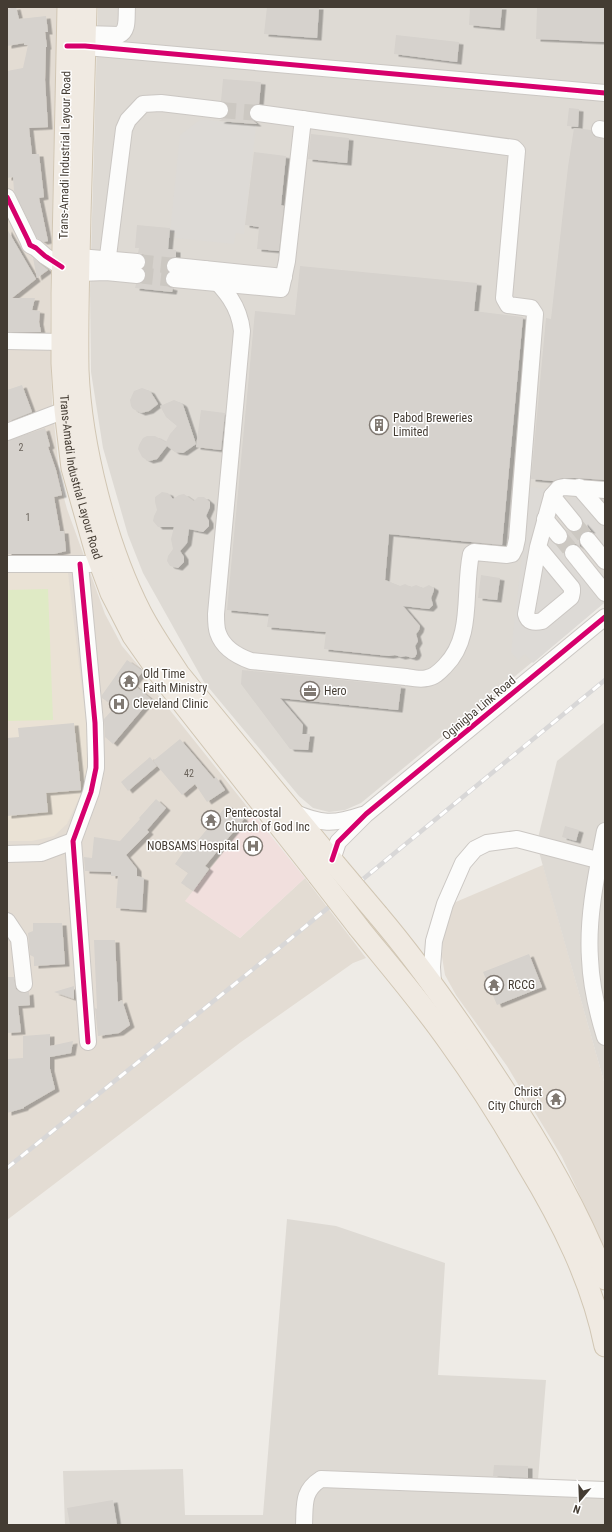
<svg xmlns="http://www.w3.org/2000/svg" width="612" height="1532" viewBox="0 0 612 1532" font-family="'Roboto Condensed',sans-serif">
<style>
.residential{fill:#e3dcd3}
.industrial{fill:#dedad4}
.education{fill:#eae2d5}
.medical{fill:#f1dfdd}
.green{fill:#dfeac5}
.parking{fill:#dddad6}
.building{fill:#d6d2cd;filter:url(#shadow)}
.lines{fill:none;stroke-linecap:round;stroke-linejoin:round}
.minor-tunnel{stroke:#ccc8c2;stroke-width:16;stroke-dasharray:16 8;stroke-linecap:butt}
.minor-casing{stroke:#cbc7c3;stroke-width:18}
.major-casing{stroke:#d1c6b3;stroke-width:23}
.minor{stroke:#fcfcfb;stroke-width:16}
.major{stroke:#f0eae2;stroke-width:21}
.rail-casing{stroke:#d8d7d7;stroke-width:4.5}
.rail{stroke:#fff;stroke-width:3;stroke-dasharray:9;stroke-linecap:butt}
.major-bridge-casing{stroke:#d1c6b3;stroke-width:23;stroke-linecap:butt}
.major-bridge{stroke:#f0eae2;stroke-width:21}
.cycleway-casing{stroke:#fff;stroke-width:8}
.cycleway{stroke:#d6006c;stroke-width:5}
.labels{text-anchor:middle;stroke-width:3;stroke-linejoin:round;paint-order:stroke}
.number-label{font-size:10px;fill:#6a635b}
.street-label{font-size:12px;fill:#443c33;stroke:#fff}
.poi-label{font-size:12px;fill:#443c33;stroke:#fff;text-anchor:start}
</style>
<defs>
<filter id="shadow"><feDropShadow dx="4.5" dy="2.5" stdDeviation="0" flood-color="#0004"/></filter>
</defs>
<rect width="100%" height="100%" fill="#eeebe6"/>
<g class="residential">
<polygon points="7,7 57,7 50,312 52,401 59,472 59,480 67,509 105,614 122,646 143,671 149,684 253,814 186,901 240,938 305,878 366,958 353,963 241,1042 7,1220"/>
<polygon points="543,865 605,1085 605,1249 562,1157 507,1066 456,995 445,975 442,957 443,933 451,904"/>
</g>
<g class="industrial">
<polygon points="98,7 605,7 605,602 361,803 345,810 329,812 313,808 299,796 204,682 143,573 128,535 103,448 91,372 90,290"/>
<polygon points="605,722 605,1085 539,852 538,838 557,761"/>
<polygon points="287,1219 336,1226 445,1263 438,1375 546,1380 538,1480 605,1482 605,1525 65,1525 63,1471 183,1469 185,1515 263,1515"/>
</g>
<polygon class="education" points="7,573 68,573 88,739 87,769 80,796 67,824 54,836 32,841 7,841"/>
<polygon class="medical" points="253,814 305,878 240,938 185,901"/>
<polygon class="green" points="48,589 53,720 7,721 7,590"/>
<g class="parking">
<polygon points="201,119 256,126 244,234 236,233 234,244 175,238 176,233 170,232 180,135"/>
<polygon points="587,486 605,488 605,548 567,502"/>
<polygon points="530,487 547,489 542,526 602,597 604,603 533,663 525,654 518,660 511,652"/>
</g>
<g class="building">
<polygon points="16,7 19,19 46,16 48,32 45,32 47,47 46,47 45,80 48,127 29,128 32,154 39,154 44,197 39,198 48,241 43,242 37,238 14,191 13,177 7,178 7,71 23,68 28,45 24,45 24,43 7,46 7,9"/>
<polygon points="267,7 319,7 317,38 264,34"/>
<polygon points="470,7 502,7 500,28 469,25"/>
<polygon points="537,7 605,7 605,42 536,39"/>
<polygon points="396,35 459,42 457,62 394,54"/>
<polygon points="223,79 261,82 259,104 251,107 249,112 249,117 257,124 219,121 227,116 229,111 229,107 226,103 221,101"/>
<polygon points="569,108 579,109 578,127 567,126"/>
<polygon points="574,128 591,130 594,136 605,139 605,480 578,478 562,478 553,481 531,479 546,318 551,319 568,167"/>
<polygon points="311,134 349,138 347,163 308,159"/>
<polygon points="254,152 286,156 281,205 284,206 279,251 257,249 259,227 245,225"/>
<polygon points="137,225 170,228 168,249 176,250 176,257 171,258 167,261 166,265 168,272 165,279 166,283 169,287 173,288 172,292 135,288 136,284 141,284 144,281 146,276 144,268 146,263 146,258 143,254 138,253 139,248 135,248"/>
<polygon points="7,229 36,279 12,298 35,298 32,310 40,311 39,322 41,332 7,332"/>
<polygon points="33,258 48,270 37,278"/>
<polygon points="300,266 477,283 474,311 523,317 502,545 389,534 385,580 400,586 405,584 411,587 416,585 423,588 429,585 434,588 434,590 431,598 433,605 429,609 403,606 420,626 419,630 416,634 418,641 415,646 417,653 415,657 412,658 406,656 401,657 395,655 389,656 324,649 326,632 267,627 269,614 227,610 255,311 295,315"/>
<polygon points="22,385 32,412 7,422 7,390"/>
<polygon points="142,388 150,391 158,404 149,411 141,413 133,409 131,406 130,400 134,391"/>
<polygon points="174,400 181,403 183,405 196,444 183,453 175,452 167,446 157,459 149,461 145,459 142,457 138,449 139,445 143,438 147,436 155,436 166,442 170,434 177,426 166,417 160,406"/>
<polygon points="201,410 225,413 221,450 196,447"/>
<polygon points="45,428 50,446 48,447 56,470 62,495 54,497 60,531 64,531 66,551 54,554 7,554 7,441"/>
<polygon points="162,492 168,493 173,499 179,495 184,494 194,501 198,497 204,497 210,502 210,507 206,516 209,521 209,526 203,532 189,529 187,543 180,551 184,557 184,562 178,568 170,566 167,561 168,556 173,549 171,539 174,527 158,527 153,521 154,516 157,510 155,502 155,497"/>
<polygon points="583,522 591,531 586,531 582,533 579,536 579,541 580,547 576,544 571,544 567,546 564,552 558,545 565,544 568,540 568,534 566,530 575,532 580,531 583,527"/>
<polygon points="481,575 500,578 497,600 478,598"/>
<polygon points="127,660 143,671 133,684 151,699 113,744 105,737 104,719 115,707 102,698 102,695"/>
<polygon points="242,670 401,686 398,710 280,698 303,725 302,734 310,734 308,750 290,749 241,684"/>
<polygon points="74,723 81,790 46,793 48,812 7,816 7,738 19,737 18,728"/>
<polygon points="180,739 214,779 216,777 225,790 207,802 195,784 182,795 153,761"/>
<polygon points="150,757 157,766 128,791 121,782"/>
<polygon points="156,799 166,808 147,830 149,832 126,855 137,869 137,876 144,878 142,910 116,908 118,876 111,876 111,872 85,871 84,857 92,858 94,837 120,841 140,819 139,818"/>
<polygon points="227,805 244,819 205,866 209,869 193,891 181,883 188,873 175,864 186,848 189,851"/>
<polygon points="565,826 579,830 576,841 562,837"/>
<polygon points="33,923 62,923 65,964 34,966 34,957 30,955 28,933 33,931"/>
<polygon points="94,940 115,940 118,1002 122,1000 130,1025 119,1033 98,1036 95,1008 97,1009"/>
<polygon points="529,954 542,987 497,1005 483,972"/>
<polygon points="7,977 14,977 16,989 20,992 25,993 29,992 30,1005 18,1006 21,1032 7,1033"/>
<polygon points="74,986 74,999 54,992"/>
<polygon points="50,1034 50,1046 73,1041 71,1053 50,1057 50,1069 55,1089 24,1107 24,1108 7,1113 7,1059 23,1058 23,1036"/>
<polygon points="494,1465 528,1466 528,1478 493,1476"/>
<polygon points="113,1500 117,1525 70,1525 67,1508"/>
</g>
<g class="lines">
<g class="minor-tunnel">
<polyline points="220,110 258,113"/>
<polyline points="137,262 175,266"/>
<polyline points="137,275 174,279"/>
<polyline points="574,523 588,540"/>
<polyline points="559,536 573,553"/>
</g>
<g class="minor-casing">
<g id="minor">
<path d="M85,34l34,1c10,-4 7,-18 8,-28"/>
<polyline points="75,46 605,93"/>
<polyline points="600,129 605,130"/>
<polyline points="7,197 28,240 30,245 36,248 45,256 62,267"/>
<polyline points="79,257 137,262"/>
<polyline points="175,266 284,277"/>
<path d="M205,269c18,19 34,34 37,62l-26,283c0,6 0,14 2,19 5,15 19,23 33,28l155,16c6,1 15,3 21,1 8,-1 13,-7 18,-12 29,-29 18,-74 26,-112l3,-2 33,3 5,-1 3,-6 2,-9 18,-225 -4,-6 -23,-3 -4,-7 13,-147 -3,-3 -256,-35"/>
<polyline points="106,272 124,129 128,120 143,104 161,103 220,110"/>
<polyline points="79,273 106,272 137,275"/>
<polyline points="174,279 281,289 287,261 303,119"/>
<polyline points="7,341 62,342"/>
<polyline points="7,432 65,410"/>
<polyline points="579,487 605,517"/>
<polyline points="552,496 574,523"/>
<polyline points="545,519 559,536"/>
<polyline points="588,540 605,561"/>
<path d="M538,547l34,41v4l-1,5 -29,24c-8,2 -14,1 -16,-7l12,-67 14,-51 7,-8 5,-1 41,3"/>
<polyline points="573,553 605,593"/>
<polyline points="7,564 90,564"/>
<polyline points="80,564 95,723 96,759 96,768 91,792 73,841 88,1042"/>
<path d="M293,812c28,12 40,13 69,3"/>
<path d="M605,831c-8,41 -18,85 -15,128 1,26 7,52 15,78"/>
<polyline points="7,854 41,853 73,841"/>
<polyline points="332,860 338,842 366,814 605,617"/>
<polyline points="7,921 19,939 24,984"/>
<polyline points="433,983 432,967 434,941 445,904 463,863 475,849 487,843 517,839 605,862"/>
<path d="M304,1525c1,-20 -2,-34 17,-46l284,11"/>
</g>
</g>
<g class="major-casing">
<g id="major">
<path id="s1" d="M68,7l-6,287v69l3,47 7,58 24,85 15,40 22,43 26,37 159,202"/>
<path d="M86,7c-2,69 -4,138 -6,207 -1,52 -3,104 -2,156 3,75 28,175 63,243 11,21 25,41 38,61l156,190"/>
<path d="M378,915c44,52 82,107 119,164 42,63 81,129 108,200"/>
<path d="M359,928c30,37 62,74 90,114 28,39 54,80 78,122 34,56 65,117 78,182"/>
</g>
</g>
<use href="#minor" class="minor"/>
<use href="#major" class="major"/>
<g class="rail-casing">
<polyline id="rail" points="7,1168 278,949 605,680"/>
</g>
<use href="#rail" class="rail"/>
<g class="major-bridge-casing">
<g id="major-bridge">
<polyline points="335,864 378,915"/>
<polyline points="318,875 359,928"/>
</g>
</g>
<use href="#major-bridge" class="major-bridge"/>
<g class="cycleway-casing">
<g id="cycleway">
<polyline points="67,46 85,46 605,93"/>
<polyline points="7,197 28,240 30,245 36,248 45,256 62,267"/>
<polyline points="80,564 95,723 96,759 96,768 91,792 73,841 88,1042"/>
<polyline points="332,860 338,842 366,814 605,617"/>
</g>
</g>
<use href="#cycleway" class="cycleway"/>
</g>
<defs>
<g id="building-ring" transform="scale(1)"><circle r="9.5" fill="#fff" stroke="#807972" stroke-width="1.5"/><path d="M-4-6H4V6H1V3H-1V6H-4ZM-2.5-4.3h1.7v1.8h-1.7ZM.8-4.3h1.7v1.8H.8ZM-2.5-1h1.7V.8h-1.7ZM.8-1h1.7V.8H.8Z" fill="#807972"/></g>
<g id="temple-ring" transform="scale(1)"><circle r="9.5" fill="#fff" stroke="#807972" stroke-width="1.5"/><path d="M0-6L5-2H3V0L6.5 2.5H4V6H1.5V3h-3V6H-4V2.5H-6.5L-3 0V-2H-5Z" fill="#807972"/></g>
<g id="office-ring" transform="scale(1)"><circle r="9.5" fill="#fff" stroke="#807972" stroke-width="1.5"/><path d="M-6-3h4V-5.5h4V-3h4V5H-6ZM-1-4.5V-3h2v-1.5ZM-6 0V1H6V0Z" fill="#807972"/></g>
<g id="hospital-ring" transform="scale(1)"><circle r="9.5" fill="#fff" stroke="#807972" stroke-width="1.5"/><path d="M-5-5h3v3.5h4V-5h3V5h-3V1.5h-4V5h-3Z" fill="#807972"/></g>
</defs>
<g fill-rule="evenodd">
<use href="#building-ring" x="379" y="425"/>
<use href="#temple-ring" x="129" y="681"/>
<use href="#office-ring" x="310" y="691"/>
<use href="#hospital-ring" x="119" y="704"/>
<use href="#temple-ring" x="211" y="820"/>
<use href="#hospital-ring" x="253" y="846"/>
<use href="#temple-ring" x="494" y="985"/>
<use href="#temple-ring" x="556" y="1099"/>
</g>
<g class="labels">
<g class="number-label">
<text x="21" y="451">2</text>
<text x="28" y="521">1</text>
<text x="189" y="777">42</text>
</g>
<g class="street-label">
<text transform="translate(65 155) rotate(-89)" y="4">Trans-Amadi Industrial Layour Road</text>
<text dy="4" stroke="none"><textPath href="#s1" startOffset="472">Trans-Amadi Industrial Layour Road</textPath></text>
<text transform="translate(479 708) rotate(-40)" y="4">Oginigba Link Road</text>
</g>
<g class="poi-label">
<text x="393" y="422">Pabod Breweries<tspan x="393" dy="14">Limited</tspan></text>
<text x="143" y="678">Old Time<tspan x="143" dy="14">Faith Ministry</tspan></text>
<text x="324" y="695">Hero</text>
<text x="133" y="708">Cleveland Clinic</text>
<text x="225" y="817">Pentecostal<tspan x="225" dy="14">Church of God Inc</tspan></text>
<text x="239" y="850" text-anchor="end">NOBSAMS Hospital</text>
<text x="508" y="989">RCCG</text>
<text x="542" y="1096" text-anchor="end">Christ<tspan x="542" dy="14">City Church</tspan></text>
</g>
</g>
<rect width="612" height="1532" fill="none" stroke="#443c33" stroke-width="16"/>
<g transform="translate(580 1500) rotate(199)" stroke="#ffffff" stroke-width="3" paint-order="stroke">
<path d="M0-3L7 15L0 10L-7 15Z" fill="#443c33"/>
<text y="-6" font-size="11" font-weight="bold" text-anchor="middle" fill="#443c33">N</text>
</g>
</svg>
